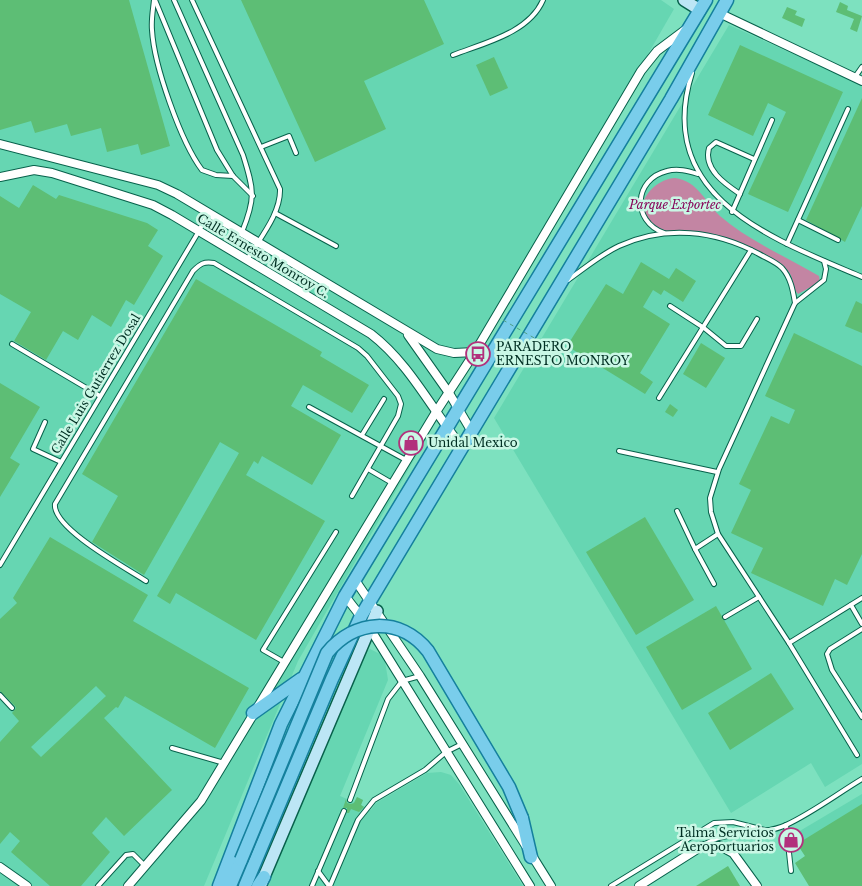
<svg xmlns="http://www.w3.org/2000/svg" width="862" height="886" viewBox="0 0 862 886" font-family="'Libre Baskerville',serif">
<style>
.built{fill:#66d6b2}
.green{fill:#c385a3}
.building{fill:#5dbe75;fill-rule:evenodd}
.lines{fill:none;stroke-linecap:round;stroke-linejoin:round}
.lane-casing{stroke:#07614b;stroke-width:6}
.street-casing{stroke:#07614b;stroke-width:10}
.secondary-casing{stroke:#07614b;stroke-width:14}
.primary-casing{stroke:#15809d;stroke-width:15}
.lane{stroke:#fff;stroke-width:4}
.street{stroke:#fff;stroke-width:8}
.secondary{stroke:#bce6f5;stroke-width:11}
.primary{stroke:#79cdeb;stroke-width:12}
.primary-bridge-casing{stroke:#15809d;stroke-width:15;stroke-linecap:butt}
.path-bridge{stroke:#51a187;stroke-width:1;stroke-dasharray:4 4;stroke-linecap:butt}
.primary-bridge{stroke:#79cdeb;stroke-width:12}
.labels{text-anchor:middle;stroke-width:5;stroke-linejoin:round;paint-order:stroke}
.park-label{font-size:12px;font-style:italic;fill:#870359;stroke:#c9f7e5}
.street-label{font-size:12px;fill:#012f23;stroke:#c9f7e5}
.poi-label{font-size:12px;fill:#012f23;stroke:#c9f7e5;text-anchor:start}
</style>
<rect width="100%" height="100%" fill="#7de1bf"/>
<g class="built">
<polygon points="0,0 661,0 674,9 298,661 204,886 0,886"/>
<polygon points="729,25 862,85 862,764 825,787 811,763 731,813 494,418"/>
<polygon points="370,649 380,654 385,661 388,680 340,796 354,802 357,797 363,800 361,805 371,810 376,803 427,773 441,772 451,775 459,784 523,886 264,886 364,653"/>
<polygon points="862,794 862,886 805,856 793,835"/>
</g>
<path class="green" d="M675,178c23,3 30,24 45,38 29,25 67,41 99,60l1,6 -22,12c-6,-5 -4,-17 -10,-23 -12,-13 -66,-36 -84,-38 -18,-2 -35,3 -51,-8 -25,-18 1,-46 22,-47z"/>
<g class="building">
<polygon points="0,0 129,0 170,146 141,155 138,144 107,152 101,128 71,136 67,124 35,133 31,121 0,130"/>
<polygon points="241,0 424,0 444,44 364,81 386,129 315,162"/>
<polygon points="840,2 848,6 847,10 862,16 857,32 850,29 854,19 836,12"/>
<polygon points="787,7 797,11 795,15 805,19 802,27 782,18"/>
<polygon points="740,45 843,92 788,212 748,194 786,112 768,103 753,136 708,115"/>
<polygon points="494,57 508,88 490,96 476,65"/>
<polygon points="862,98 862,206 845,242 806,220"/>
<polygon points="33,185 56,199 59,195 147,223 158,230 148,246 163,256 134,305 126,300 111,327 92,315 78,340 63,331 46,360 14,341 31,312 0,294 0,196 19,208"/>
<polygon points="641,262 669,279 676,268 696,281 683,302 664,290 661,295 653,290 643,307 670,324 640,373 653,382 645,394 567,346 606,284 623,294"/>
<polygon points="196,279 322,352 320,356 369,385 352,413 303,385 291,406 341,435 312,485 262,456 258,464 254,461 246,475 325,521 256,640 176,593 170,604 157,596 239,453 220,442 144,575 92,542 118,496 82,474"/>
<polygon points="856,301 862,304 862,333 845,326"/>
<polygon points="794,333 862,366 862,554 847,585 835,579 823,606 751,573 763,548 731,533 751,490 739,484 771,416 789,424 795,410 765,396"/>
<polygon points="701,343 725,358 706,388 683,374"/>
<polygon points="0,383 40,407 10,458 20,464 0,497"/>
<polygon points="670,404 678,410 673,417 665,412"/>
<polygon points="645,517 694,600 636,635 586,552"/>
<path d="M50,537l98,58 -15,26 116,67 -34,60 -90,-52 -7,12 -2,-1 -12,11 68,72 -48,46 -18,-19 -14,16 18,19 -29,34h-31l-39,-34 9,-11 -10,-9 -10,12v-102l19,-21 -7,-8 4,-5 -1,-2 -15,-15v-72l17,-16 -4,-5zM96,686l10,10 -65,61 -10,-10z"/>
<polygon points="716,606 752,669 682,710 646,647"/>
<polygon points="771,673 794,709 730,750 708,713"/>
<polygon points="357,797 363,800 361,805 364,807 359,812 351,809 349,813 347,813 347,808 343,808 346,799 347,803 351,804 354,803"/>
<polygon points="862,804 862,886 809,886 795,863 805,856 797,844"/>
<polygon points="728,866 740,886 696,886"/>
</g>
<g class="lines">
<g class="lane-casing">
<g id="lane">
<path d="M154,0c-1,10 -3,20 -2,30 2,36 29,112 50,140l14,5 17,1"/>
<polyline points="155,0 217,150 233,176 253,196"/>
<path d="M174,0l69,155c11,35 13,43 -1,77"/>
<path d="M192,0l88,189c1,25 -21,50 -33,71"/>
<path d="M453,55c31,-12 76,-22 90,-55"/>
<path d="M692,73c-39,124 81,166 170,204"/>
<polyline points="855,77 862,67"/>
<polyline points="261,147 289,136 296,153"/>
<path d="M740,194c-15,-10 -37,-25 -31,-46l7,-6 38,17"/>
<polyline points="732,212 772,120"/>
<polyline points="275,213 336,246"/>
<polyline points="798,220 838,240"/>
<path d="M664,233c-33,-12 -30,-54 3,-62 11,-3 21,0 31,3"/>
<polyline points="787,244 848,109"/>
<polyline points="824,261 826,269 824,280 795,303 719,469 710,498 711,512 718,534 789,643 857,755"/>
<path d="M568,280c17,-12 32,-25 51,-34 46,-21 96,-16 140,8 7,4 17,8 23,14 9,10 11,23 13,35"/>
<polyline points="670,306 704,328 726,346 741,346 757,319"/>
<polyline points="12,344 100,396"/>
<polyline points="659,398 751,250"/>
<polyline points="309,407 406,460"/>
<polyline points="45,422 33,449 61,462"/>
<polyline points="362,435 384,399"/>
<polyline points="619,451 717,472"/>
<polyline points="368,469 392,483"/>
<polyline points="677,511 695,549 718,534"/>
<polyline points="695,549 714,584"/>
<polyline points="0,565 199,231 208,213"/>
<path d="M146,581c-20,-13 -94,-53 -91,-77l138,-233c7,-7 11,-10 21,-8l144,85 9,8 31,40 3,8 -3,12 -46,80"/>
<polyline points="851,605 862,624"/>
<polyline points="725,617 759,597"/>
<polyline points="862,629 830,649 827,654 832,670 862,717"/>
<polyline points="789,643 862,598"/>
<polyline points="284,662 263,650 336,532"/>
<polyline points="0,695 12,708"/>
<polyline points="172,748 224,763"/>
<polyline points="350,800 388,699 402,681 420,676"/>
<polyline points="786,825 791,871"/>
<path d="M704,845c20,-15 56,-8 82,-20 26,-12 51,-31 76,-46"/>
<polyline points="318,871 329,886"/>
<polyline points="98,886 126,855 133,854 145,866"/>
<polyline points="312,886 344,811"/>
<polyline points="330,886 358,820 374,800 425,770 446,752 462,744"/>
<polyline points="611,886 714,823 733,822 769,831"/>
</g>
</g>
<g class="street-casing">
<g id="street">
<polyline points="719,13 862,81"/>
<polyline points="0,144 158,185 177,194 437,349 454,353 475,352"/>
<path d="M0,177l34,-7 18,3 101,32 19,10 199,119c39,30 61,76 91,113"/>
<polyline points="408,335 449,393 472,432"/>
<polyline points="355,580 420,676 551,886"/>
<polyline points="345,596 362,618"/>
<polyline points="369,627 530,886"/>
<polyline points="0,867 27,886"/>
<polyline points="128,886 201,801 436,412 475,352 641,71 657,51 685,30"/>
<polyline points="639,886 702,846 720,846 733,853 757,886"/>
</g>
</g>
<g class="secondary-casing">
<g id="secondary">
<polyline points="684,0 700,10"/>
<polyline points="261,884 377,611"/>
</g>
</g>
<g class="primary-casing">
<g id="primary">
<polyline points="253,713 301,679"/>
<polyline points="522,818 531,857"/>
<polyline points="219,886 281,724 345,596 706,0"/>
<polyline points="230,886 241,860"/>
<polyline points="245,886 332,679 361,616 671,99 727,0"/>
<polyline points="258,886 264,877"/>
</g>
</g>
<use href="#lane" class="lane"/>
<use href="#street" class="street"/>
<use href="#secondary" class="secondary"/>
<use href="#primary" class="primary"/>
<g class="primary-bridge-casing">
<path id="primary-bridge" d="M241,860l86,-207c28,-34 73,-37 101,-2l81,136 13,31"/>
</g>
<polyline class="path-bridge" points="503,320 536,339"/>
<use href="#primary-bridge" class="primary-bridge"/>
</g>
<defs>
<g id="bus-ring" transform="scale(1.25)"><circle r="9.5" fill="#c9f7e5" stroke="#b2317c" stroke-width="1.5"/><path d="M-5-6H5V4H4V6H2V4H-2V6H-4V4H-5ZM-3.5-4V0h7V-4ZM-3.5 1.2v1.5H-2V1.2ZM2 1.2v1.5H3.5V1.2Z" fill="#b2317c"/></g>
<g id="shop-ring" transform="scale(1.25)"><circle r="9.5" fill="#c9f7e5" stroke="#b2317c" stroke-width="1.5"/><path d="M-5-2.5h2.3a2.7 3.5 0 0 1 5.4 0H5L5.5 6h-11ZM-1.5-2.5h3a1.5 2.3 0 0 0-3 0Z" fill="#b2317c"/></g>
</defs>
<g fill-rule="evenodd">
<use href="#bus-ring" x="478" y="354"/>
<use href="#shop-ring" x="411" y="443"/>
<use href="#shop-ring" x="791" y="840"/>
</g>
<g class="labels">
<g class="park-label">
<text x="675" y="209">Parque Exportec</text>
</g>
<g class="street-label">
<text transform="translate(263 256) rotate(31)" y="4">Calle Ernesto Monroy C.</text>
<text transform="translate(96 384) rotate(-59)" y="4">Calle Luis Gutierrez Dosal</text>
</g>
<g class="poi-label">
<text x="496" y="351">PARADERO<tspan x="496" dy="14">ERNESTO MONROY</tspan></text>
<text x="428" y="447">Unidal Mexico</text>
<text x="774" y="837" text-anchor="end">Talma Servicios<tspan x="774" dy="14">Aeroportuarios</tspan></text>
</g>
</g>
</svg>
